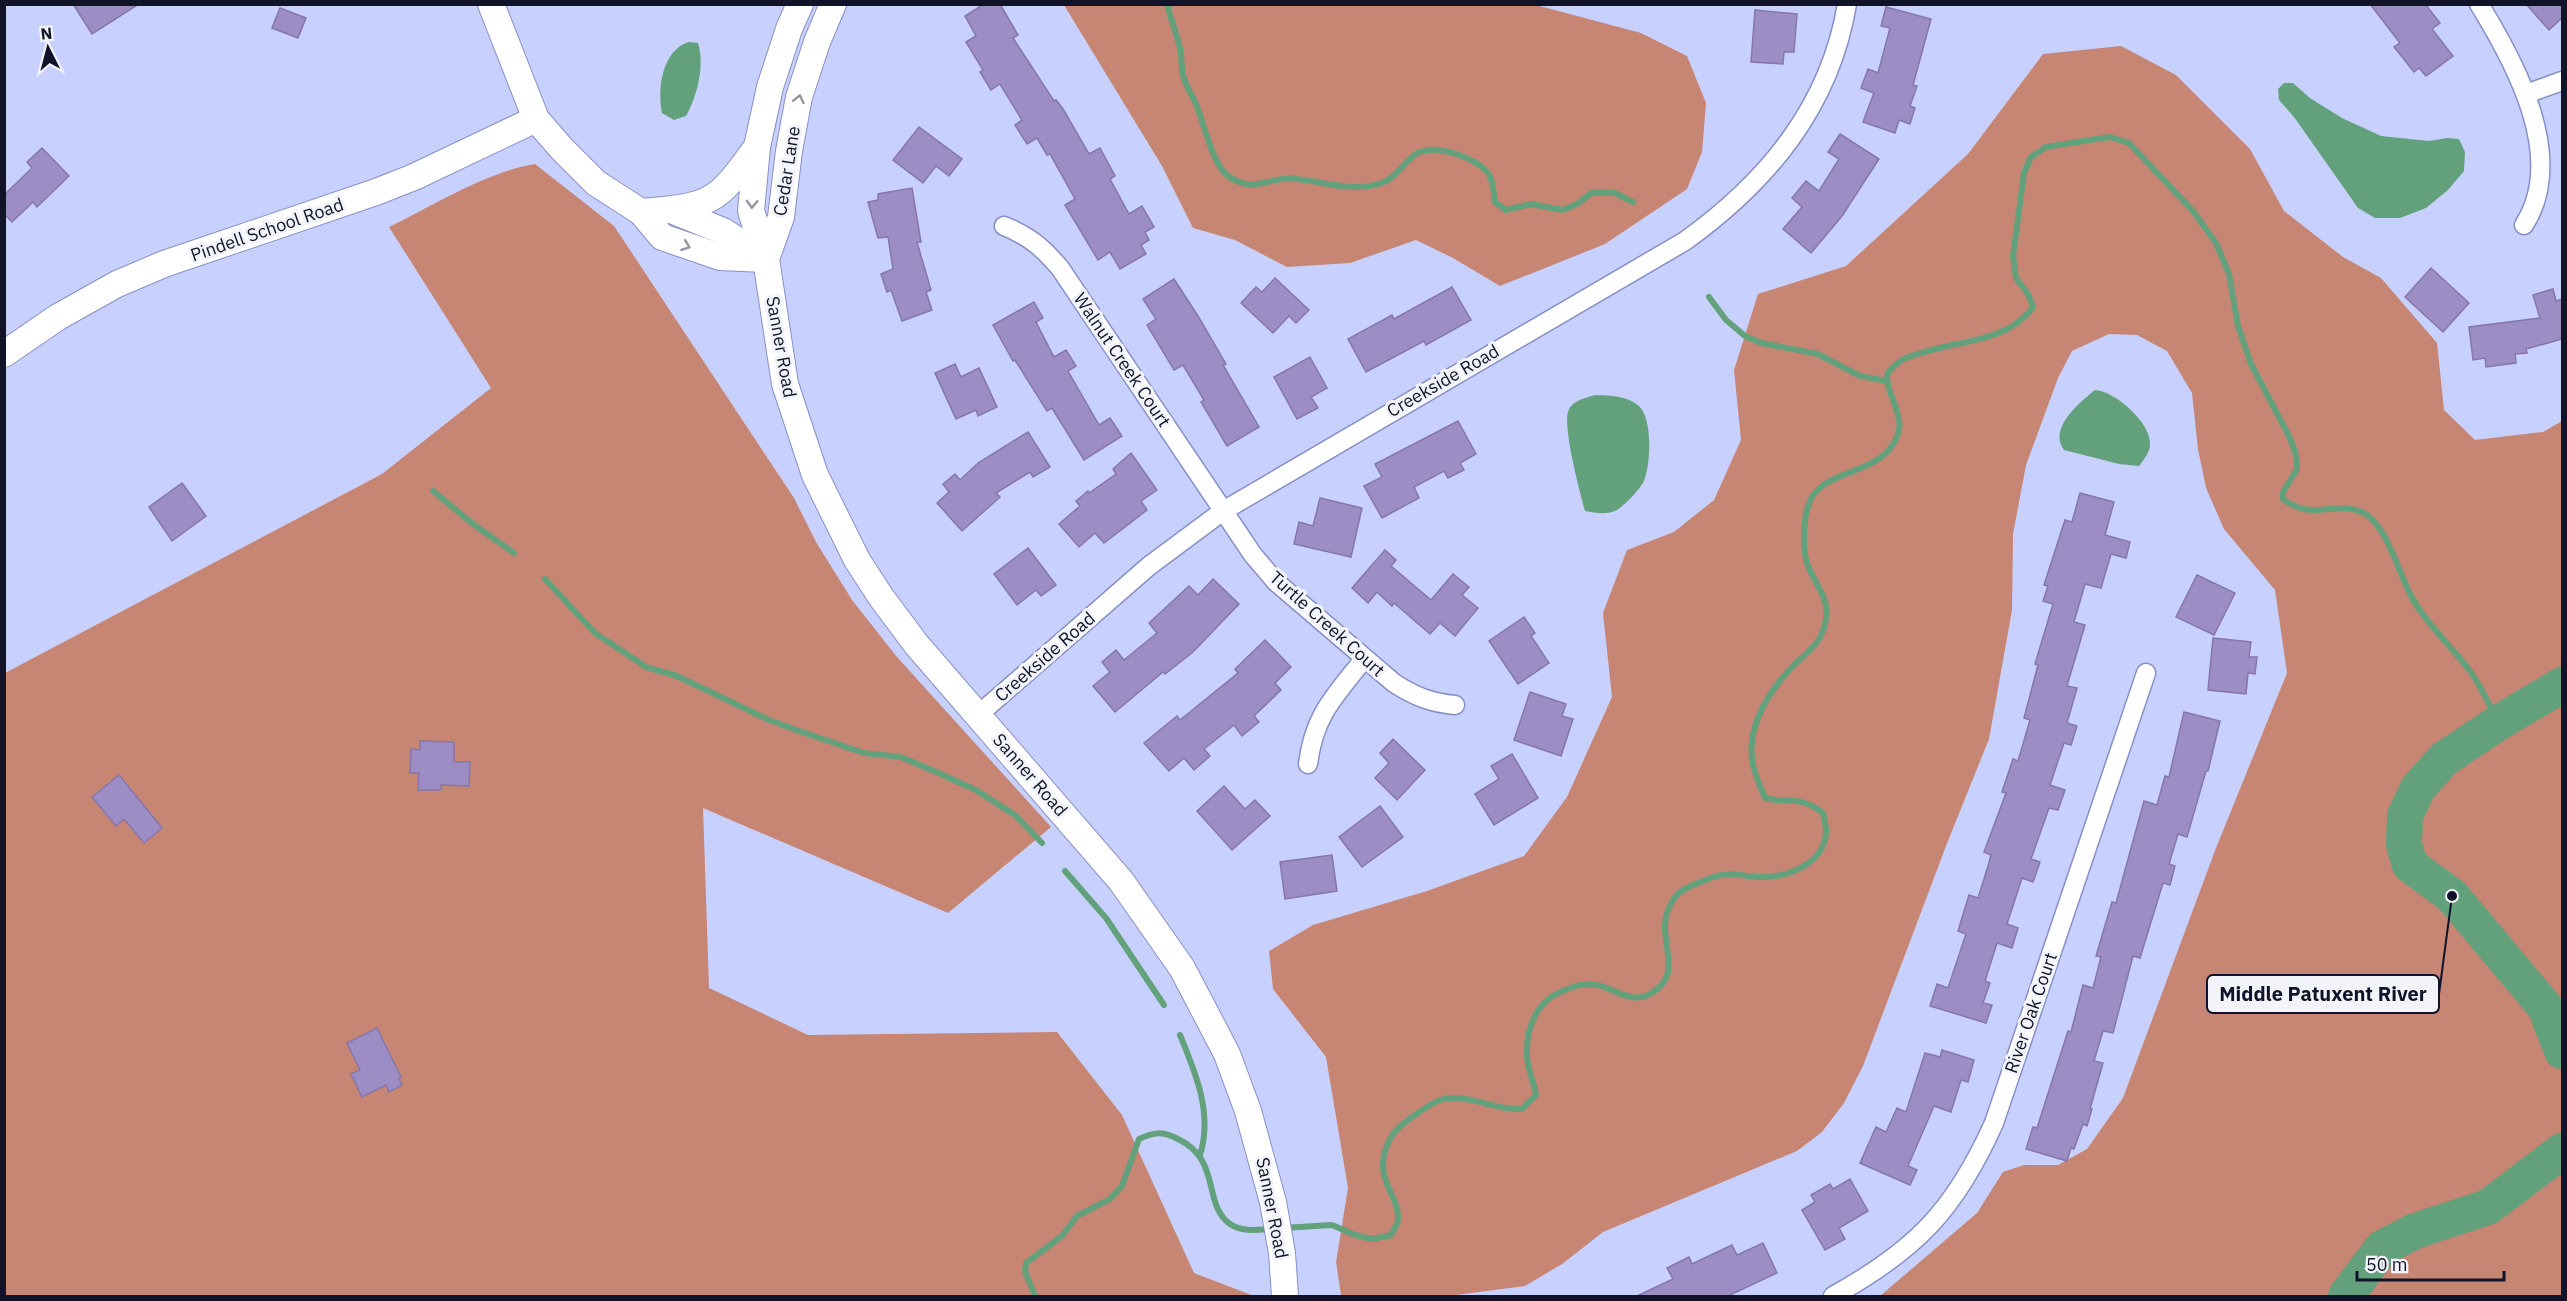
<svg xmlns="http://www.w3.org/2000/svg" width="2567" height="1301" viewBox="0 0 2567 1301" font-family="'IBM Plex Sans',sans-serif">
<style>
.forest{fill:#c78573}
.water{fill:#63a17c}
.lines{fill:none;stroke-linecap:round;stroke-linejoin:round}
.stream{stroke:#63a17c;stroke-width:6}
.river{stroke:#63a17c;stroke-width:36}
.building{fill:#9c8dc4;stroke:#8576ab;stroke-width:1.5}
.street-casing{stroke:#8790c6;stroke-width:21}
.secondary-casing{stroke:#8790c6;stroke-width:28}
.street{stroke:#fff;stroke-width:18}
.secondary{stroke:#fff;stroke-width:26}
.oneway{stroke:#94959e}
.labels{text-anchor:middle;stroke-width:6;stroke-linejoin:round;paint-order:stroke}
.street-label{font-size:18px;fill:#111428;stroke:#f2f4fa}
.leader{fill:none;stroke:#111428;stroke-width:2}
.callout-dot{fill:#111428;stroke:#f2f4fa;stroke-width:2}
.callout{fill:#f2f4fa;stroke:#111428;stroke-width:2}
.callout-label{font-size:20px;text-anchor:middle;font-weight:bold;fill:#111428}
</style>
<rect width="100%" height="100%" fill="#c8d0fe"/>
<g class="forest">
<polygon points="1064,5 1536,5 1641,33 1687,56 1706,103 1702,152 1687,189 1605,244 1500,286 1453,258 1416,240 1350,263 1287,267 1235,240 1193,228 1162,166"/>
<polygon points="2121,46 2176,75 2250,149 2284,211 2343,257 2381,278 2437,343 2444,410 2475,440 2543,432 2562,421 2562,1296 1880,1296 1977,1213 2003,1172 2024,1165 2058,1165 2087,1149 2123,1098 2216,848 2287,673 2275,590 2224,529 2206,488 2198,449 2192,393 2167,351 2137,335 2109,334 2072,351 2058,378 2026,465 2013,534 2012,610 1989,739 1946,846 1863,1066 1844,1103 1822,1132 1797,1151 1603,1232 1562,1264 1525,1286 1448,1296 1341,1295 1336,1262 1348,1188 1326,1057 1273,989 1269,951 1313,925 1427,891 1524,856 1567,797 1612,697 1603,613 1627,550 1674,532 1714,500 1741,440 1734,370 1758,294 1846,266 1968,154 2043,54"/>
<path d="M535,164l79,62 180,272 22,44 36,58 45,57 154,170 -103,86 -245,-105 6,180 99,47 249,-3 65,83 72,158 60,23h-1249v-623l377,-199 109,-86 -102,-161c43,-21 99,-56 146,-63z"/>
</g>
<g class="water">
<path d="M689,42l9,1c7,23 -1,53 -12,73l-12,4 -12,-7c-5,-24 0,-63 27,-71z"/>
<polygon points="2284,83 2293,83 2310,98 2342,118 2381,136 2429,141 2447,138 2459,139 2465,152 2464,171 2448,190 2426,208 2400,218 2375,218 2358,208 2294,117 2279,100 2278,89"/>
<path d="M2095,390c20,1 56,33 55,54 0,9 -6,15 -11,22l-20,-2 -55,-14c-16,-22 15,-47 31,-60z"/>
<path d="M1595,395c16,1 31,0 44,11 14,13 12,61 4,77 -6,9 -17,21 -26,27 -10,5 -21,3 -32,1 -5,-19 -22,-82 -17,-99 3,-11 17,-14 27,-17z"/>
</g>
<g class="lines">
<g class="stream">
<path d="M1167,4c4,15 9,29 13,44 2,9 1,18 3,27 2,10 9,20 13,29 8,19 16,59 31,71 28,21 42,0 70,4 29,3 54,14 85,4 13,-4 22,-21 34,-29 17,-12 64,4 74,22 3,7 4,18 5,26l11,8 25,-6 32,6 14,-6 16,-12 22,1 18,9"/>
<polyline points="1709,297 1726,320 1745,336 1761,343 1818,354 1860,376 1887,381"/>
<polyline points="433,491 473,524 514,553"/>
<polyline points="545,579 595,633 646,667 677,676 769,720 802,732 864,753 901,757 934,771 976,790 1016,816 1042,843"/>
<polyline points="1065,871 1106,918 1164,1005"/>
<path d="M1180,1035c16,39 33,79 20,120"/>
<path d="M1283,1228l49,-3 23,10 17,4 19,-4c2,-4 7,-11 7,-16 1,-13 -7,-24 -11,-35 -10,-25 0,-50 21,-64 10,-7 21,-16 32,-20 26,-8 55,11 82,9l14,-14c-2,-13 -9,-27 -9,-40 -1,-29 10,-55 38,-65 12,-5 23,-8 36,-4 14,4 32,17 47,9 43,-22 2,-58 24,-93 2,-3 4,-8 8,-10 7,-5 33,-16 42,-17 12,-2 23,1 36,2 28,1 67,-12 68,-46 0,-5 -2,-12 -3,-18 -23,-18 -33,-9 -58,-15 -3,-9 -8,-17 -10,-26 -13,-39 12,-79 38,-106 12,-12 26,-21 31,-38 8,-28 -6,-38 -15,-60 -8,-17 -6,-50 1,-67 15,-35 78,-24 89,-71 4,-17 -17,-46 -11,-57 2,-4 7,-7 10,-10 5,-5 13,-7 20,-9 38,-14 90,-11 115,-47l-5,-13 -12,-16 -3,-22 11,-83 7,-16 15,-10 44,-7 20,-3 19,6 64,68 23,32 13,31 9,52 13,38 39,74 6,17 1,14 -14,23v7c30,23 51,1 79,13 24,11 36,59 48,82 14,28 44,54 62,80 11,15 18,33 26,49"/>
<path d="M1035,1296l-10,-25 1,-8 36,-27 15,-20 33,-17 12,-13 17,-47c15,-7 23,-8 39,0 44,21 24,65 52,85 12,8 26,6 40,5"/>
</g>
<g class="river">
<polyline points="2562,685 2498,723 2444,759 2418,788 2405,816 2404,845 2410,865 2452,896 2545,1007 2562,1051"/>
<polyline points="2346,1296 2382,1248 2415,1231 2488,1207 2562,1151"/>
</g>
</g>
<g class="building">
<polygon points="73,4 139,4 92,34"/>
<polygon points="984,4 1000,4 1018,35 1013,38 1054,101 1056,100 1063,109 1089,154 1100,148 1115,176 1110,179 1129,214 1142,206 1154,227 1145,232 1149,240 1141,245 1146,254 1120,269 1110,252 1098,260 1065,205 1075,199 1050,154 1047,155 1037,138 1027,144 1015,125 1022,120 1000,84 991,90 980,72 983,70 966,42 976,36 965,16"/>
<polygon points="2370,4 2426,5 2440,23 2432,29 2453,56 2426,76 2419,68 2414,72 2394,47 2400,43"/>
<polygon points="2526,4 2562,4 2562,18 2549,30"/>
<polygon points="1886,7 1931,19 1913,85 1917,86 1910,106 1915,108 1910,124 1899,120 1895,133 1863,122 1874,93 1861,88 1868,69 1878,73 1890,28 1881,26"/>
<polygon points="280,8 306,18 298,38 272,28"/>
<polygon points="1755,10 1797,14 1794,52 1784,52 1783,64 1751,62"/>
<polygon points="919,127 962,159 949,176 936,166 923,183 893,160"/>
<polygon points="1840,134 1879,159 1842,216 1811,253 1783,229 1802,207 1792,198 1806,181 1819,191 1839,159 1828,152"/>
<polygon points="42,148 69,176 37,207 33,202 12,222 4,214 4,195 32,168 27,162"/>
<polygon points="912,188 921,242 917,242 931,290 926,292 932,310 902,321 891,290 887,292 881,274 893,269 888,237 878,238 868,202 878,200 878,194"/>
<polygon points="2431,268 2469,303 2443,332 2405,297"/>
<polygon points="1275,278 1309,310 1296,323 1289,316 1273,333 1241,303 1256,287 1262,292"/>
<polygon points="1174,279 1198,316 1226,364 1223,365 1259,427 1227,446 1201,402 1204,400 1183,365 1174,370 1147,325 1156,319 1143,299"/>
<polygon points="1452,287 1471,320 1426,345 1424,341 1366,372 1348,339 1392,315 1394,319"/>
<polygon points="2553,289 2556,301 2562,299 2562,339 2526,349 2527,353 2515,354 2516,363 2486,367 2485,358 2473,360 2469,327 2540,318 2533,295"/>
<polygon points="1034,302 1043,318 1036,322 1054,357 1066,350 1076,366 1068,371 1099,425 1110,418 1122,436 1084,460 1052,408 1047,411 1015,360 1013,361 993,325"/>
<polygon points="1310,357 1327,388 1311,397 1318,408 1297,419 1274,377"/>
<polygon points="955,364 961,377 979,368 997,407 978,416 976,410 956,419 935,373"/>
<polygon points="1458,421 1476,454 1460,463 1464,470 1448,478 1444,471 1414,487 1419,498 1382,518 1364,486 1382,477 1375,464"/>
<polygon points="1028,432 1050,467 1033,477 1030,472 996,493 1000,497 962,531 937,503 949,492 943,484 955,474 960,480 978,463"/>
<polygon points="1131,453 1157,490 1141,501 1147,510 1104,543 1095,533 1079,547 1059,524 1080,506 1076,501 1088,491 1089,493 1116,474 1113,469"/>
<polygon points="182,483 206,516 172,541 149,507"/>
<polygon points="2080,493 2114,502 2105,535 2130,542 2126,558 2111,554 2101,588 2085,584 2074,622 2085,625 2067,686 2077,688 2067,723 2077,726 2071,745 2064,743 2050,785 2065,790 2058,810 2049,808 2031,859 2040,862 2033,882 2022,878 2007,924 2018,928 2012,948 1997,943 1985,981 1990,983 1983,1003 1992,1005 1986,1023 1930,1006 1937,984 1948,988 1966,934 1958,931 1969,895 1978,898 1988,866 1991,855 1984,852 2006,793 2002,792 2013,759 2018,761 2030,720 2024,718 2038,665 2035,664 2053,604 2043,601 2048,586 2044,585 2065,520 2072,522"/>
<polygon points="1320,498 1362,508 1351,557 1294,544 1299,522 1313,526"/>
<polygon points="1028,548 1056,585 1041,596 1036,590 1017,605 994,574"/>
<polygon points="1385,550 1396,560 1391,566 1431,600 1453,574 1469,587 1462,595 1478,608 1455,636 1440,623 1430,634 1394,603 1392,606 1377,592 1368,603 1352,588"/>
<polygon points="2197,575 2235,593 2214,635 2176,617"/>
<polygon points="1213,579 1239,604 1193,652 1165,674 1163,672 1115,712 1093,686 1110,672 1102,662 1116,650 1124,660 1157,633 1149,623 1189,586 1198,595"/>
<polygon points="1524,617 1535,633 1531,636 1549,663 1518,684 1489,641"/>
<polygon points="2213,638 2251,642 2249,657 2257,657 2255,674 2248,673 2246,694 2208,690"/>
<polygon points="1265,640 1291,667 1275,683 1281,690 1254,716 1259,722 1242,736 1234,725 1204,749 1210,756 1194,770 1184,758 1169,771 1144,743 1177,716 1180,720 1238,673 1235,669"/>
<polygon points="1530,692 1566,704 1562,716 1573,719 1561,756 1514,740"/>
<polygon points="2184,712 2220,721 2208,771 2206,771 2187,837 2178,834 2169,864 2175,866 2170,885 2163,883 2140,958 2133,956 2113,1033 2103,1031 2094,1061 2103,1063 2090,1109 2092,1109 2087,1126 2083,1124 2074,1149 2071,1148 2067,1161 2026,1149 2033,1127 2037,1128 2068,1031 2071,1032 2083,985 2093,988 2101,957 2096,956 2112,902 2116,903 2144,801 2157,805 2165,776 2169,777"/>
<polygon points="1393,739 1425,770 1397,800 1375,778 1389,763 1380,753"/>
<polygon points="420,741 454,742 454,762 470,762 469,786 441,785 441,790 418,790 419,773 410,773 411,749 420,750"/>
<polygon points="1512,754 1538,798 1494,825 1475,794 1499,779 1491,766"/>
<polygon points="119,775 162,828 144,843 124,819 116,826 92,797"/>
<polygon points="1224,786 1245,809 1255,800 1270,816 1232,850 1197,811"/>
<polygon points="1380,806 1403,837 1362,867 1339,837"/>
<polygon points="1332,855 1337,891 1285,899 1280,862"/>
<polygon points="377,1028 401,1077 399,1079 402,1085 389,1092 386,1085 362,1097 351,1074 360,1070 347,1043"/>
<polygon points="1942,1050 1974,1060 1968,1082 1961,1080 1951,1112 1934,1106 1908,1166 1917,1170 1910,1185 1860,1163 1876,1127 1886,1132 1897,1108 1906,1112 1925,1053 1940,1057"/>
<polygon points="1850,1179 1868,1211 1839,1228 1845,1239 1825,1250 1802,1210 1815,1202 1811,1195 1830,1184 1833,1189"/>
<polygon points="1763,1243 1777,1273 1728,1296 1637,1296 1673,1279 1667,1268 1689,1257 1692,1264 1732,1245 1737,1255"/>
</g>
<g class="lines">
<g class="street-casing">
<g id="street">
<path d="M2479,4c37,60 88,154 45,221"/>
<polyline points="2526,94 2562,81"/>
<path d="M1004,226c25,10 38,21 56,42l193,287 23,27 118,101c20,13 37,20 61,22"/>
<path d="M978,715l171,-149 74,-55 462,-270c82,-59 145,-134 162,-237"/>
<path d="M1308,764c6,-49 27,-68 56,-105"/>
<path d="M1833,1296c83,-46 122,-86 161,-173l152,-450"/>
</g>
</g>
<g class="secondary-casing">
<g id="secondary">
<polyline points="491,4 536,119 562,149 596,183 641,212 662,237 720,257 766,259"/>
<polyline points="800,4 789,29 770,87 757,147 751,211 766,259 785,384 815,475 857,560 881,597 916,644 1121,881 1182,968 1227,1054 1248,1111 1273,1202 1282,1253 1285,1296"/>
<polyline points="671,210 723,231 766,259"/>
<path d="M641,212c27,-3 58,-2 80,-21 14,-12 25,-30 36,-44"/>
<polyline points="766,259 781,217 789,151 799,97 817,42 833,4"/>
<polyline points="4,354 58,317 117,284 164,264 376,192 414,177 536,119"/>
</g>
</g>
<use href="#street" class="street"/>
<use href="#secondary" class="secondary"/>
</g>
<defs><path id="oneway-chevron" d="M-2-3.5L2.5 0L-2 3.5" fill="none" stroke-width="1.6" stroke-linecap="round" stroke-linejoin="round" transform="scale(1.5)"/></defs>
<g class="oneway">
<use href="#oneway-chevron" transform="translate(799 99) rotate(-77)"/>
<use href="#oneway-chevron" transform="translate(752 204) rotate(92)"/>
<use href="#oneway-chevron" transform="translate(686 246) rotate(21)"/>
</g>
<g class="labels">
<g class="street-label">
<text transform="translate(787 171) rotate(-81)" y="6">Cedar Lane</text>
<text transform="translate(267 230) rotate(-19)" y="6">Pindell School Road</text>
<text transform="translate(781 347) rotate(80)" y="6">Sanner Road</text>
<text transform="translate(1122 360) rotate(56)" y="6">Walnut Creek Court</text>
<text transform="translate(1443 381) rotate(-30)" y="6">Creekside Road</text>
<text transform="translate(1327 624) rotate(42)" y="6">Turtle Creek Court</text>
<text transform="translate(1045 657) rotate(-41)" y="6">Creekside Road</text>
<text transform="translate(1030 775) rotate(49)" y="6">Sanner Road</text>
<text transform="translate(2031 1013) rotate(-71)" y="6">River Oak Court</text>
<text transform="translate(1272 1208) rotate(79)" y="6">Sanner Road</text>
</g>
</g>
<path class="leader" d="M2452 896L2439 994"/>
<circle class="callout-dot" cx="2452" cy="896" r="6"/>
<rect class="callout" x="2207" y="975" width="232" height="38" rx="6"/>
<g class="callout-label">
<text x="2323" y="1001">Middle Patuxent River</text>
</g>
<rect width="2567" height="1301" fill="none" stroke="#111428" stroke-width="12"/>
<g transform="translate(48 48) rotate(354)" stroke="#f2f4fa" stroke-width="4.5" paint-order="stroke">
<path d="M0-4.5L10 22L0 15L-10 22Z" fill="#111428"/>
<text y="-9" font-size="16" font-weight="bold" text-anchor="middle" fill="#111428">N</text>
</g>
<path d="M2357 1271v9h147v-9" fill="none" stroke="#111428" stroke-width="3"/>
<text x="2366" y="1271" font-size="18" fill="#111428" stroke="#f2f4fa" stroke-width="4.5" paint-order="stroke">50 m</text>
</svg>
